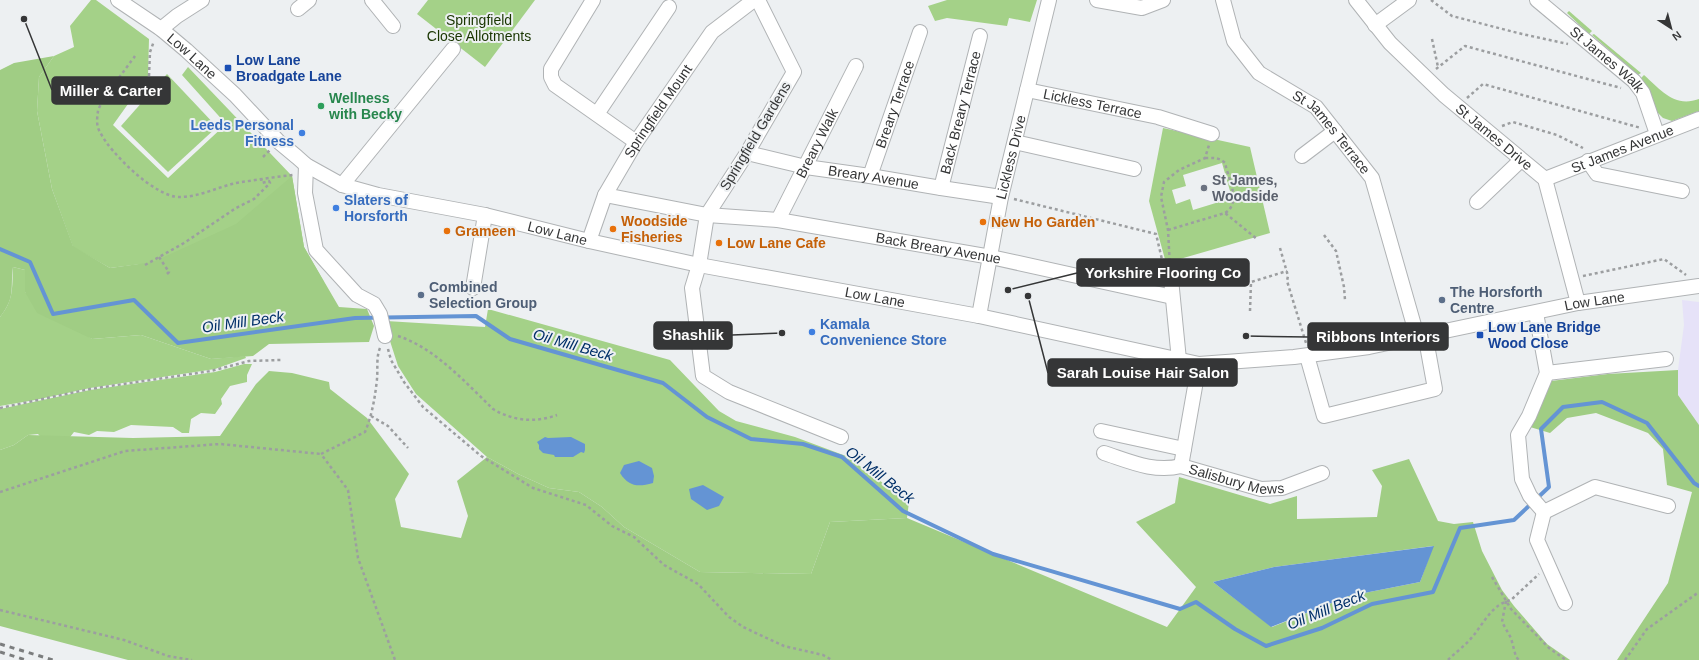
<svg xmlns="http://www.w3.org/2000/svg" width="1699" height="660" viewBox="0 0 1699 660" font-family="Helvetica,sans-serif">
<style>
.commercial{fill:#e6e2f8}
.green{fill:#a4d188;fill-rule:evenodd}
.forest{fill:#a0cd84;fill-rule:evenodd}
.water{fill:#6494d4}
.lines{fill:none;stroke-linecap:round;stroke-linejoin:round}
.stream{stroke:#6494d4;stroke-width:4}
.minor-casing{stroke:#b0b3b5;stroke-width:16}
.path{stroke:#9c9ea0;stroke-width:2.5;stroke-dasharray:3 3;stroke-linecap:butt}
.minor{stroke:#fff;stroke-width:14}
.rail{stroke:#7b7d7e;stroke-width:3;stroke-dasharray:5 5;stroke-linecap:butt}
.transit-dot{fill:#1a4fb4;stroke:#edf0f2;stroke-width:1.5}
.leisure-dot{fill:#2e9e5b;stroke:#edf0f2;stroke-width:1.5}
.shop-dot{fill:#3f7fe0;stroke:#edf0f2;stroke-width:1.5}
.worship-dot{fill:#6b7280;stroke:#edf0f2;stroke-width:1.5}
.food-dot{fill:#e8710a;stroke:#edf0f2;stroke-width:1.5}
.service-dot{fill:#5c6f8a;stroke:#edf0f2;stroke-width:1.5}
.labels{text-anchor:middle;stroke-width:4;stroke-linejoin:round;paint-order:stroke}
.park-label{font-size:14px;fill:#193500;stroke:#edf0f2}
.street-label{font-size:14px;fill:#353637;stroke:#edf0f2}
.transit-label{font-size:14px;font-weight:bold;fill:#164399;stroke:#edf0f2;text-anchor:start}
.leisure-label{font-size:14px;font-weight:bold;fill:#27864d;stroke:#edf0f2;text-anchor:start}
.shop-label{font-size:14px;font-weight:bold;fill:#366cbe;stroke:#edf0f2;text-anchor:start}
.worship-label{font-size:14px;font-weight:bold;fill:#5b616d;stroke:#edf0f2;text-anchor:start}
.food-label{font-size:14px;font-weight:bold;fill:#c56008;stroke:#edf0f2;text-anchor:start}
.service-label{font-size:14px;font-weight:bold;fill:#4e5e75;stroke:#edf0f2;text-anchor:start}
.water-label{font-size:15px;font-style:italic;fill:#002f68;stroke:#edf0f2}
.leader{fill:none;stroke:#353637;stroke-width:1.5}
.callout-dot{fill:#353637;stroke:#edf0f2;stroke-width:1.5}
.callout{fill:#353637;stroke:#353637;stroke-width:1.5}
.callout-label{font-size:15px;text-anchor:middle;font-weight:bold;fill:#fff}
</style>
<rect width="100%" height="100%" fill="#edf0f2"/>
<polygon class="commercial" points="1682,300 1699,302 1699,425 1678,395 1678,370 1684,325"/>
<g class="green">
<polygon points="91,0 96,0 149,39 148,76 113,125 168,178 226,124 182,75 188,67 292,176 304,247 324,282 141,264 110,268 73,247 52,189 37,111 39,77 54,56 74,47 70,26"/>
<polygon points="428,0 535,0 485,67 417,14"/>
<polygon points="947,0 1037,0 1030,22 1009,18 1007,26 947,18 935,21 928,6"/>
<polygon points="1569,11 1592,31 1589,34 1567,13"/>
<polygon points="1594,34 1641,73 1638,75 1592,35"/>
<polygon points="167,74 217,127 168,172 121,126"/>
<path d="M1644,75c17,15 30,33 55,24v12l-27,10 -9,-3 -6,-6 -10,-25 -6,-9z"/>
<path d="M1163,128l87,19 20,86 -104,30 -17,-62zM1222,163l10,35 -39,12 -3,-11 -14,5 -4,-14 14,-4 -3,-11z"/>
<path d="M13,267l12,3v22l67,47 49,-4 70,24 34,-3 1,2 -31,11 -125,19 -55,12 -35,6v-89c14,-17 12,-29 13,-50z"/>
<polygon points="488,309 670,360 719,411 736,421 795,437 846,456 909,502 907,518 830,522 811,574 700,572 624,527 602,507 579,492 549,488 518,474 487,457 416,394 398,366 390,341 386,321 485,327"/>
<polygon points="244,364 252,364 247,375 247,382 230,386 221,399 222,404 215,414 201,413 191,419 189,433 182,433 173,427 131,425 114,432 97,431 89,435 74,432 63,446 49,446 38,434 28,435 14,445 0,450 0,409 90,390 215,372"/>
</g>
<g class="forest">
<path d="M54,56l-15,21 -2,34 15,78 21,57 37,22 43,-6 83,-38 56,-48 12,71 35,60 28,2 7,17 -5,16 -100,2 -16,12 -42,3 -70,-24 -49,4 -55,-26 -12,-21v-22l-12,-3c-3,22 3,30 -13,50v-247l14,-7z"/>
<polygon points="1678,370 1678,395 1699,425 1699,660 1617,660 1668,583 1692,492 1667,485 1663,449 1648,433 1596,413 1567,418 1550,433 1530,427 1551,381 1608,374"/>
<path d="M269,371l23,2 37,9 1,7 37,29 42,56 -14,25 6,28 60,11 7,-22 -11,-35 30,-24 31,17 31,14 30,4 23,15 22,20 76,45 111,2 19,-52 77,-4 260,109 29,-40 -60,-65 39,-19 4,-26 91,27 27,-8v23l80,-2 5,-31 -10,-16 37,-11 29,62 16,3 19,-2 9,29 20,39 12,16 33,38 23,16h-1442l-128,-34v-176l14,-5 14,-10 105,3 87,-2 36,-52zM1433,546l-13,36 -71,14 -77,31 -59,-45 61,-15z"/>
</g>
<g class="water">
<polygon points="545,437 548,438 571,437 585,444 585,450 584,453 581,452 573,457 555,457 554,455 543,453 539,449 539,445 537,442"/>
<path d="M639,461l13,7 2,8 -1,7c-15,4 -24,4 -33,-10l4,-8z"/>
<polygon points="703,485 724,497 719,506 707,510 691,499 689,489"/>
<polygon points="1434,546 1420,582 1349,596 1271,627 1213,582 1274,567"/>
</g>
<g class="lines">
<polyline class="stream" points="0,249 30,262 53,314 134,300 178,343 355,318 476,316 510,339 663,383 707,417 751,439 803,444 842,457 903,511 993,554 1180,609 1196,602 1235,629 1266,646 1322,628 1372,604 1433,592 1460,528 1514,520 1549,487 1541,429 1563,407 1602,402 1647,423 1694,483 1699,486"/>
<g class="minor-casing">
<g id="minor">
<path id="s1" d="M118,0l43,29 25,21 49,45 44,47 18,15 9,8 36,20 36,10 107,20 104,26 110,24 280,51 220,48 95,-7 75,-10 209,-44 121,-17"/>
<polyline points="372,0 393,26"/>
<polyline points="593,0 551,69 551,77 555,85 636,142"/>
<polyline points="758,0 794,72 747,153 707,215 699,265 692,288 703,376 729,392 841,437"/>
<polyline points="1097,0 1142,8 1163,0"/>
<path id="s2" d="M1223,0l11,41 25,32 57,34 56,71 45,158"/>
<path id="s3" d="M1356,0l34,43 54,52 101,84 33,124"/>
<path id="s4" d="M1537,0l97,81 9,12 14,41"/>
<polyline points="298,9 309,0"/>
<polyline points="1375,25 1409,0"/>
<polyline points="161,29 177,16 202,0"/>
<path id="s5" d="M1027,90l131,27 54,17"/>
<polyline points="597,114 669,7"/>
<polyline points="1015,142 1134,169"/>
<path id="s6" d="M747,153l59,14 64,9 71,12 60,9"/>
<polyline points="1302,156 1335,131"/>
<polyline points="1588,161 1597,174 1682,191"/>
<polyline points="306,165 305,193 316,250 357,295 374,304 380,314 385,336"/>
<path id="s7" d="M870,176l50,-144"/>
<path id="s8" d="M1545,179l154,-60"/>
<polyline points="342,185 453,49"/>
<path id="s9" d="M941,188l39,-152"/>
<path id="s10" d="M605,195l102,20 71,5 213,37 177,39"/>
<polyline points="1477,202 1521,160"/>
<path id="s11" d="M778,220l78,-154"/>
<path id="s12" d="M589,241l16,-46 31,-53 76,-110 42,-32"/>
<polyline points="1171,279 1179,360"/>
<polyline points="473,288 485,215"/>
<polyline points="1536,313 1547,373 1529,416 1518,435 1522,479 1530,496 1544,512"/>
<path id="s13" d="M979,316l22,-119 48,-197"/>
<polyline points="1307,356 1324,416 1435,389 1425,334"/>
<path id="s14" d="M1199,364l-18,102 80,23 21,-1 40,-15"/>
<polyline points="1547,373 1666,359"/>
<polyline points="1101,431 1184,449"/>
<path d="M1104,453c25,8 50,20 77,13"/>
<polyline points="1544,512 1595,487 1668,506"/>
<polyline points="1544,512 1537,540 1565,603"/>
</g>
</g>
<g class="path">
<polyline points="1431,0 1452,16 1522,34 1568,44"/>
<polyline points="1432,39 1438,67"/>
<path d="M135,56c-7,10 -36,47 -37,55 -1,7 -2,15 2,21 10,21 56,66 80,65 19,0 38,-10 56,-14 19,-3 38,-6 57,-8"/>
<polyline points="1436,69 1465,46 1621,88"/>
<polyline points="149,76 150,52 154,41"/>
<polyline points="1467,98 1483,84 1641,128"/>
<polyline points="1502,126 1513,122 1557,135 1583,148"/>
<polyline points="263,157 270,150"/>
<path d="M1205,158c8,0 14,-1 20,5 3,15 17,40 0,50"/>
<polyline points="1014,199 1156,234 1164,268"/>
<polyline points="1168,230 1225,213 1257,239"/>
<polyline points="1324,235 1336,251 1344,287 1345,300"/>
<polyline points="1280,248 1288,276 1287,281 1306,343"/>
<polyline points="159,257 169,272 167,274"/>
<polyline points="145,265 184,243 236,208 254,199 270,183 269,181 262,183 261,179"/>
<polyline points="1170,267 1168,230 1161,197 1164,182 1179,170 1205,158 1209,145"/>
<polyline points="1583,276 1664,259 1686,275"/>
<polyline points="1250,311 1251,282 1287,271"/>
<path d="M398,336c37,12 68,47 95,73 20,12 42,14 64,6"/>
<path d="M380,348c-4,9 -2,21 -3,31 -2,19 -5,36 -12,53l-44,22 27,36 10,68 37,102"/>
<polyline points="388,349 391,360 404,382 423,407 481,456 533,488 586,505 612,526 634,537 664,565 698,584 729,617 743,627 784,646 823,655 832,660"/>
<polyline points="0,408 90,389 211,371 249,361 281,360"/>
<polyline points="371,416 388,426 408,448"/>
<polyline points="0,492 125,451 220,444 321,454"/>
<polyline points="1492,577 1511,609 1549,648 1566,660"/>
<polyline points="1506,601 1502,622 1511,638 1516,657 1519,660"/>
<polyline points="0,610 124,640 168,656 192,660"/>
<path d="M1448,660c8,-8 18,-15 25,-24 11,-13 19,-32 38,-36l28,-26"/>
<polyline points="1625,660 1647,629 1699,592"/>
</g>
<use href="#minor" class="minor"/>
<g class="rail">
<polyline points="0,644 53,660"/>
<polyline points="0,652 26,660"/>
</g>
</g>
<g class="transit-dot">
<rect x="224" y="64" width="8" height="8" rx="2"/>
<rect x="1476" y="331" width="8" height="8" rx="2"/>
</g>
<circle class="leisure-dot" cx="321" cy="106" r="4"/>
<g class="shop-dot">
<circle cx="302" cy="133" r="4"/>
<circle cx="336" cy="208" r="4"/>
<circle cx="812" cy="332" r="4"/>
</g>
<circle class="worship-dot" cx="1204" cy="188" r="4"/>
<g class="food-dot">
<circle cx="983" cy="222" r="4"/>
<circle cx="613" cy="229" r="4"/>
<circle cx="447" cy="231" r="4"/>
<circle cx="719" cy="243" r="4"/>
</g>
<g class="service-dot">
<circle cx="421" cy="295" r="4"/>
<circle cx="1442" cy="300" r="4"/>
</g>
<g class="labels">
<g class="park-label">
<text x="479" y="25">Springfield<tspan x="479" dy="16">Close Allotments</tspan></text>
</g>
<g class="street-label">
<text dy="5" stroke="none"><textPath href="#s1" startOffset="93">Low Lane</textPath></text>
<text dy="5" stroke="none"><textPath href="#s4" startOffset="92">St James Walk</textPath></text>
<text dy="5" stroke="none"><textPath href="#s5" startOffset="67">Lickless Terrace</textPath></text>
<text dy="5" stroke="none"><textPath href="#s7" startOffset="76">Breary Terrace</textPath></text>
<text dy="5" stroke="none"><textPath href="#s12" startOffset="148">Springfield Mount</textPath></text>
<text dy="5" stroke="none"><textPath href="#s9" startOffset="78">Back Breary Terrace</textPath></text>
<text dy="5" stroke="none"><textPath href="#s2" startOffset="178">St James Terrace</textPath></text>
<text transform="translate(755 136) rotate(-59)" y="5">Springfield Gardens</text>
<text dy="5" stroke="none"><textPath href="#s3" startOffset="195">St James Drive</textPath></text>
<text dy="5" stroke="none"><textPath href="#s11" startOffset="86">Breary Walk</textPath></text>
<text dy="5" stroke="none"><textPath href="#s8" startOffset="83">St James Avenue</textPath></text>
<text dy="5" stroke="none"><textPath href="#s13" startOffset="162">Lickless Drive</textPath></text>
<text dy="5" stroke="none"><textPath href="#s6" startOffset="129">Breary Avenue</textPath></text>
<text dy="5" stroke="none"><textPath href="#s1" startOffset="513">Low Lane</textPath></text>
<text dy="5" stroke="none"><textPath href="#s10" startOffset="338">Back Breary Avenue</textPath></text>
<text dy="5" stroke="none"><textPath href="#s1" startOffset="837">Low Lane</textPath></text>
<text dy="5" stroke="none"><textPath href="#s1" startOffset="1569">Low Lane</textPath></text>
<text dy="5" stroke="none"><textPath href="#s14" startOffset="161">Salisbury Mews</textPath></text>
</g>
<g class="transit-label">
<text x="236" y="65">Low Lane<tspan x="236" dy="16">Broadgate Lane</tspan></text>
<text x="1488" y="332">Low Lane Bridge<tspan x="1488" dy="16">Wood Close</tspan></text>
</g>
<g class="leisure-label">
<text x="329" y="103">Wellness<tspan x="329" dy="16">with Becky</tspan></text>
</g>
<g class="shop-label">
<text x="294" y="130" text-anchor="end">Leeds Personal<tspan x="294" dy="16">Fitness</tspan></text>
<text x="344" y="205">Slaters of<tspan x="344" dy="16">Horsforth</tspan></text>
<text x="820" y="329">Kamala<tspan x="820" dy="16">Convenience Store</tspan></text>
</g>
<g class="worship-label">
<text x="1212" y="185">St James,<tspan x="1212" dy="16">Woodside</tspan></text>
</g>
<g class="food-label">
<text x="621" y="226">Woodside<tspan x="621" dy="16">Fisheries</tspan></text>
<text x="991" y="227">New Ho Garden</text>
<text x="455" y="236">Grameen</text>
<text x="727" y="248">Low Lane Cafe</text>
</g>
<g class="service-label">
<text x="429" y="292">Combined<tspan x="429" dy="16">Selection Group</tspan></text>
<text x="1450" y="297">The Horsforth<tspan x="1450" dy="16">Centre</tspan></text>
</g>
<g class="water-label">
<text transform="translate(243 322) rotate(-8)" y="5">Oil Mill Beck</text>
<text transform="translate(573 345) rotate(16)" y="5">Oil Mill Beck</text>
<text transform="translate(880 475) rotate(38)" y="5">Oil Mill Beck</text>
<text transform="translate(1326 610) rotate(-22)" y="5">Oil Mill Beck</text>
</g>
</g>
<path class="leader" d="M24 19L52 90M1008 290L1077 273M782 333L732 335M1246 336L1308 337M1028 296L1048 373"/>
<g class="callout-dot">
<circle cx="24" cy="19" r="4"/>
<circle cx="1008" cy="290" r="4"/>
<circle cx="782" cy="333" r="4"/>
<circle cx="1246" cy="336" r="4"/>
<circle cx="1028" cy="296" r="4"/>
</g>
<g class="callout">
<rect x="52" y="77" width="118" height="27" rx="4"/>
<rect x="1077" y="259" width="172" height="27" rx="4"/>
<rect x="654" y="322" width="78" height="27" rx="4"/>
<rect x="1308" y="323" width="140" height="27" rx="4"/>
<rect x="1048" y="359" width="189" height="27" rx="4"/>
</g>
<g class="callout-label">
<text x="111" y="96">Miller &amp; Carter</text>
<text x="1163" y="278">Yorkshire Flooring Co</text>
<text x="693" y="340">Shashlik</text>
<text x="1378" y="342">Ribbons Interiors</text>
<text x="1143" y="378">Sarah Louise Hair Salon</text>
</g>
<g transform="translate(1671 28) rotate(144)" stroke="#edf0f2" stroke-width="3" paint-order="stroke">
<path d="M0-3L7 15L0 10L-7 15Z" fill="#353637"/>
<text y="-6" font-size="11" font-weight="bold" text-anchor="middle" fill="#353637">N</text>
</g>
</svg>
